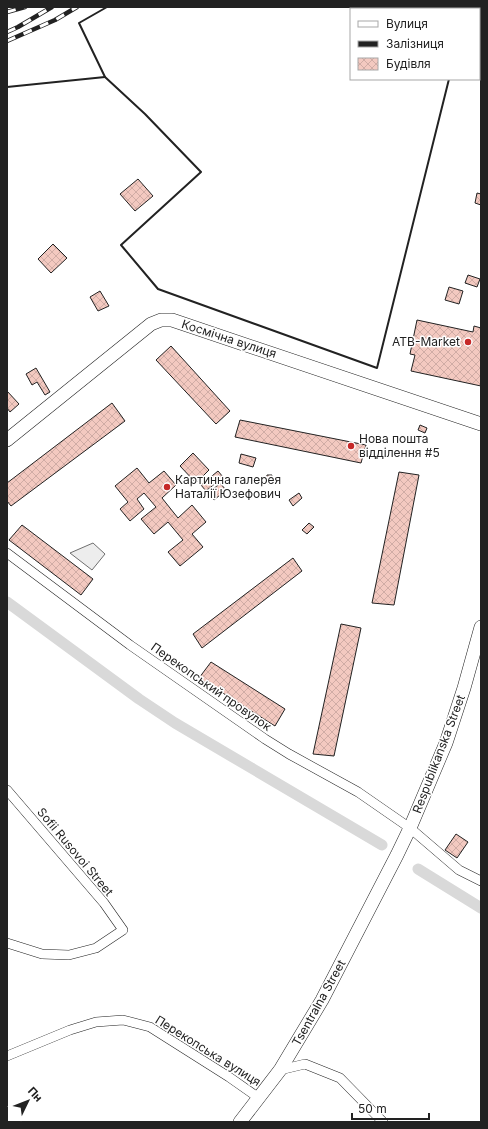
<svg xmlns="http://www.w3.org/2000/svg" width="488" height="1129" viewBox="0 0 488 1129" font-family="Inter,sans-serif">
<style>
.parking{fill:#ededed;stroke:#6f6f6f}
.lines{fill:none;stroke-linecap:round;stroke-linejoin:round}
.canal{stroke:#d9d9d9;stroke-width:11}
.building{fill:url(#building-cross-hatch);stroke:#222}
.street-casing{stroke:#222;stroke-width:10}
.secondary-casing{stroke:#222;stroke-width:14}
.street{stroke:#fff;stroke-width:9}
.secondary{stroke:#fff;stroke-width:13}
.rail-casing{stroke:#222;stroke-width:4.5}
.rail{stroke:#fff;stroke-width:3;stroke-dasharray:9;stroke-linecap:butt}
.wall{stroke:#222;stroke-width:2}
.poi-dot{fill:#c62828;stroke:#fff;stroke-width:1.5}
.labels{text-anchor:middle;stroke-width:3;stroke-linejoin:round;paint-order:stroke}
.street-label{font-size:12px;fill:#222;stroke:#fff}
.poi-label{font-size:12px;fill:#222;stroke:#fff;text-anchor:start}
</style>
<defs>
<pattern id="building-cross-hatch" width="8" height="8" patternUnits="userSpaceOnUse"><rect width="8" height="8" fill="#f3c9c0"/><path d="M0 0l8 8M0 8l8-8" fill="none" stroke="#d0aca5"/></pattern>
</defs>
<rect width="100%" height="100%" fill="#fff"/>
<polygon class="parking" points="93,543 105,554 92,570 70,553"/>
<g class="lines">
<g class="canal">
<polyline points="7,602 139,699 175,723 382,845"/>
<polyline points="418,869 481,908"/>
</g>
</g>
<g class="building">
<polygon points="138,179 153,196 135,211 120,194"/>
<polygon points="477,193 481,194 481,205 475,203"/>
<polygon points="53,244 67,258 51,273 38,259"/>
<polygon points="468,275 480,279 477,287 465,283"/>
<polygon points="449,287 463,291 459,304 445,300"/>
<polygon points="100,291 109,306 98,311 90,297"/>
<polygon points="417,320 473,332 474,326 481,328 481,386 411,371 415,355 410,354"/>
<polygon points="171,346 230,411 216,424 156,360"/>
<polygon points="36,368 50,392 45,395 37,382 32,385 26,374"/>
<polygon points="7,391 19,404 10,412 7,408"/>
<polygon points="112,403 125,421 11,506 7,501 7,483"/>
<polygon points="240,420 366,445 361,463 235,437"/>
<polygon points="420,425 427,428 425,433 418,430"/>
<polygon points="193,453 209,470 196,483 180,466"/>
<polygon points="241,454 256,458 253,467 239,463"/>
<polygon points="137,468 149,483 164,471 176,485 162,498 178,518 192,505 206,522 192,534 203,547 180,566 168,552 183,540 168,522 154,534 141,519 156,507 144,493 137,499 144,509 130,521 120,509 128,502 115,486"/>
<polygon points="218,471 223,477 206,491 201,485"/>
<polygon points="399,472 419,475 394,605 372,603"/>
<polygon points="267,475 272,475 270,484 265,483"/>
<polygon points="220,483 226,490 214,500 208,494"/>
<polygon points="299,493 302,498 293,506 289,500"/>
<polygon points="309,523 314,527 307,534 302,530"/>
<polygon points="22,525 93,579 81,595 9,540"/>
<polygon points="293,558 302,571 202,648 193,634"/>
<polygon points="341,624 361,628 334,756 313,754"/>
<polygon points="211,662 285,709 275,726 199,678"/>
<polygon points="456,834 468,842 457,858 445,850"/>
</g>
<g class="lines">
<g class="street-casing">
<g id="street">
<polyline points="7,553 130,645 265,739 289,754 358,792 410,828 459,870 481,881"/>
<polyline points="7,790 104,903 123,930 96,948 69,955 42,954 7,943"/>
<polyline points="7,1056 70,1030 96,1022 123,1020 150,1027 229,1077 259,1098"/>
<polyline points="280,1070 305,1064 340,1078 383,1122"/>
</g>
</g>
<g class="secondary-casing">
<g id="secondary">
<polyline points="7,440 151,324 161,320 172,320 481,424"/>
<polyline points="240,1122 280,1070 322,1000 397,855 410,828 446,743 464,688 481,627"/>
</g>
</g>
<use href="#street" class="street"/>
<use href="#secondary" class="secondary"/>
<g class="rail-casing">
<g id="rail">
<polyline points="7,12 25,7"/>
<polyline points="7,32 18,27 52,7"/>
<polyline points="7,41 55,20 77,7"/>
</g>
</g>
<use href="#rail" class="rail"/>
<g class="wall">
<polyline points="107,7 79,23 105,77 145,114 201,172 121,245 158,289 377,368 449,79"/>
<polyline points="466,9 466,7"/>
<polyline points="7,87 105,77"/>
</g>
</g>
<g class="poi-dot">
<circle cx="468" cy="342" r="4"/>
<circle cx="351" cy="446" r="4"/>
<circle cx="167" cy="487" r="4"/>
</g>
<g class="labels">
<g class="street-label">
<text transform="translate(229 339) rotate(18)" y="4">Космічна вулиця</text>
<text transform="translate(211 687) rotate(35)" y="4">Перекопський провулок</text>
<text transform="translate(439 754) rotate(-69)" y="4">Respublikanska Street</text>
<text transform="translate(75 852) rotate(50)" y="4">Sofii Rusovoi Street</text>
<text transform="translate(319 1003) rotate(-61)" y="4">Tsentralna Street</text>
<text transform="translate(208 1051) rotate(32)" y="4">Перекопська вулиця</text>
</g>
<g class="poi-label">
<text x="460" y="346" text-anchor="end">ATB-Market</text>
<text x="359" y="443">Нова пошта<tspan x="359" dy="14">відділення #5</tspan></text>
<text x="175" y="484">Картинна галерея<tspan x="175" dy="14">Наталії Юзефович</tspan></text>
</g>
</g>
<rect width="488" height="1129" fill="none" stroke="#222222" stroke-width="16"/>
<rect x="350" y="8" width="130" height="72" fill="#ffffff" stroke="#a7a7a7"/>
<rect x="358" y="21" width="20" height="6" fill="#ffffff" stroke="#a7a7a7"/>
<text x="386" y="28" font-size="12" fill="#222222">Вулиця</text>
<rect x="358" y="41" width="20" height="6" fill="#222222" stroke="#a7a7a7"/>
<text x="386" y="48" font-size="12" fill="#222222">Залізниця</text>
<rect x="358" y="58" width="20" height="12" fill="url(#building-cross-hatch)" stroke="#a7a7a7"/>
<text x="386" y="68" font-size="12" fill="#222222">Будівля</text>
<g transform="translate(28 1101) rotate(47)" stroke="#ffffff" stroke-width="3" paint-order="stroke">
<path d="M0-3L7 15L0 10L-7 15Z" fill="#222222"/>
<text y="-6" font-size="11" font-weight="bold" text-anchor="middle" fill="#222222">Пн</text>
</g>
<path d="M352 1113v6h77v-6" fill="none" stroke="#222222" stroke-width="2"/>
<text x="358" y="1113" font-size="12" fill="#222222" stroke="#ffffff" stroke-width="3" paint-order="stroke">50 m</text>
</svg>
